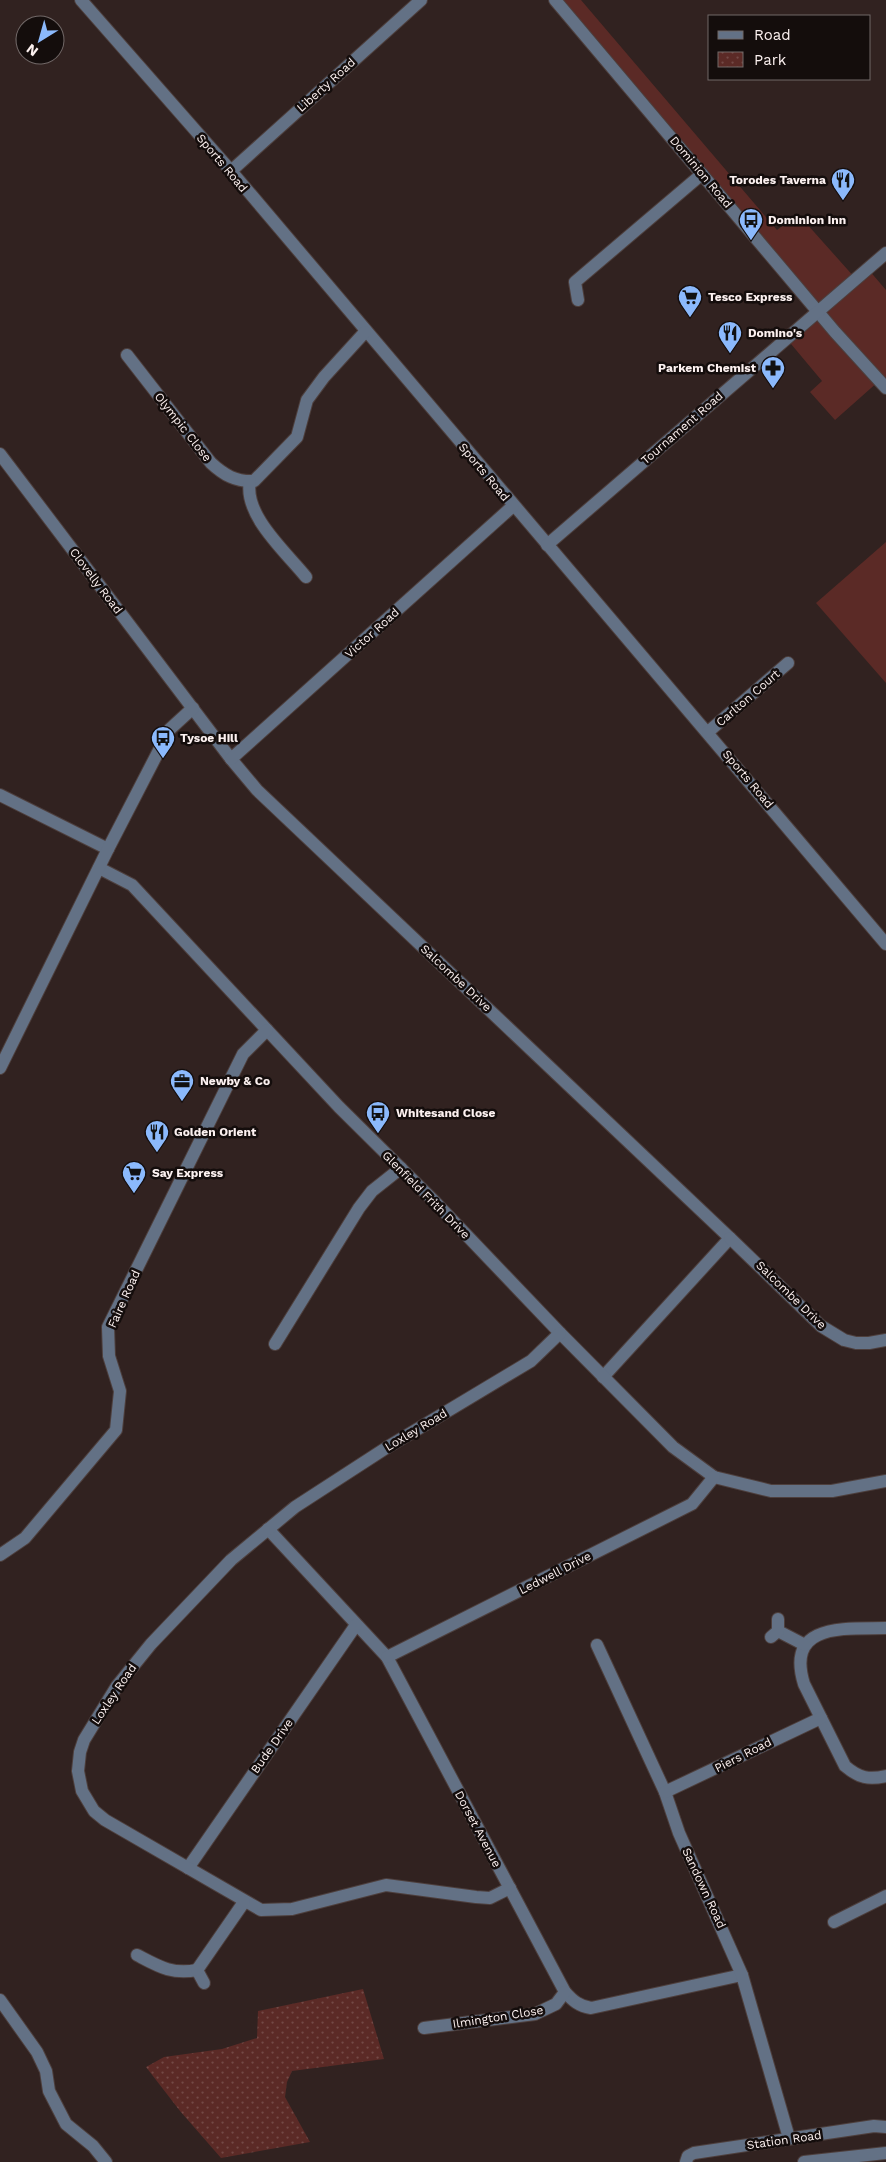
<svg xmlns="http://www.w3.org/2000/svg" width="886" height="2162" viewBox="0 0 886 2162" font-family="'Work Sans',sans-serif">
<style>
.green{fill:#5b2a26}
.park{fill:url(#park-dots)}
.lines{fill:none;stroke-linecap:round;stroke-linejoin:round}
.minor-casing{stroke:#4d3f3d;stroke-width:14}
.minor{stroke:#637185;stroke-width:12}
.labels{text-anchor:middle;stroke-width:5;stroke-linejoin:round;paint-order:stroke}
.street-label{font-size:12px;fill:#fcf1f0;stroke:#140d0c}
.poi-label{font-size:12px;font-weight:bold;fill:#fcf1f0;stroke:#140d0c;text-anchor:start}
</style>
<defs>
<pattern id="park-dots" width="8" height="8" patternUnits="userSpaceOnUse" patternTransform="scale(1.25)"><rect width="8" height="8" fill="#5b2a26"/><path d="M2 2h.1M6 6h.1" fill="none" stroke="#734946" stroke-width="1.8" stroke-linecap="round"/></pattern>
</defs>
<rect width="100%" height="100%" fill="#312220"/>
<g class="green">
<polygon points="555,0 581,0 777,230 798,214 856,279 868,269 886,290 886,380 879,381 835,420 810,392 822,381 786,338 819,312"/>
<polygon points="886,542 886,683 816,603"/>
</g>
<polygon class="park" points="363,1989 384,2059 292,2071 287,2082 285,2097 310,2142 221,2158 180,2111 146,2067 164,2057 222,2049 257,2038 258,2011"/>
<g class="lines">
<g class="minor-casing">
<g id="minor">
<polyline points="81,0 231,171 886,944"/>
<polyline points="555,0 835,332 886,388"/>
<polyline points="231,171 421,0"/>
<polyline points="578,300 575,282 702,174"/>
<path d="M127,355l84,108c13,12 25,19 43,18l43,-44 10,-37 17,-23 41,-45"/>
<polyline points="0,454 231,759 257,790 730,1238 603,1377"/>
<path d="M250,481c-7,34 36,71 56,96"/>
<polyline points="547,545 886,253"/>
<polyline points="708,732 788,663"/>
<polyline points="231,759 513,506"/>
<polyline points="0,795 108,849"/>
<polyline points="99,868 132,885 339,1107 435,1202 560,1333 673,1447 714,1477 771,1491 832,1491 886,1481"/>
<polyline points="0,1068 108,849 170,729 193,708"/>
<polyline points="730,1238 821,1326 844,1340 856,1343 869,1343 886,1340"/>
<polyline points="275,1344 359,1208 372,1191 401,1168"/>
<path d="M268,1529l119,128 178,335c8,9 14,14 26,16l151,-33"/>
<polyline points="0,1555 25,1538 116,1430 120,1391 109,1356 108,1327 243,1054 267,1030"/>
<path d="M886,1628c-40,1 -101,-6 -82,56l41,82c14,12 24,14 41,10"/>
<polyline points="778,1631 805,1645"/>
<polyline points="771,1637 778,1631 778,1619"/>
<polyline points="597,1645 665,1792 679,1833 742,1975 789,2138"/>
<polyline points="387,1657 692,1504 714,1477"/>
<polyline points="665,1792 821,1718"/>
<polyline points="188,1868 356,1625"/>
<polyline points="510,1888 490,1898 476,1897 386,1885 292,1909 261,1910 105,1820 94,1811 82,1791 78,1771 80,1752 84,1740 117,1686 151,1644 231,1560 295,1507 386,1448 531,1361 560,1333"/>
<polyline points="834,1922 886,1896"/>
<path d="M137,1955c21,11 35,20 60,15l7,13"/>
<polyline points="197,1970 244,1902"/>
<polyline points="0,2000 37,2052 46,2071 49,2091 66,2124 93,2146 106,2162"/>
<polyline points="424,2028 535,2014 556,2004 565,1992"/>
<polyline points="686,2162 688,2156 694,2153 874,2126 886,2127"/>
<polyline points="804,2162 886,2153"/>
</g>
</g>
<use href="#minor" class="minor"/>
</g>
<defs>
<g id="restaurant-pin" transform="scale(1.25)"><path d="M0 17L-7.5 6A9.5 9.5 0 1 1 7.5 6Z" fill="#8bb9fc" stroke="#140d0c"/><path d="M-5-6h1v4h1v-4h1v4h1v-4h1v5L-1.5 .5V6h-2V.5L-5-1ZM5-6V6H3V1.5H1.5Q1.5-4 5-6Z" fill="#111"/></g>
<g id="bus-pin" transform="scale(1.25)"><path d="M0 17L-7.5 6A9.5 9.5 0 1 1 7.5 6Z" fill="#8bb9fc" stroke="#140d0c"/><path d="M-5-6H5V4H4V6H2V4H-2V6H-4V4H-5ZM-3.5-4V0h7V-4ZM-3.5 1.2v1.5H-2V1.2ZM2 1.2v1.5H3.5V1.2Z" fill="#111"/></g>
<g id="supermarket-pin" transform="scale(1.25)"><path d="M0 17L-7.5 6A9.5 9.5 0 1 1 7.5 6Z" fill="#8bb9fc" stroke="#140d0c"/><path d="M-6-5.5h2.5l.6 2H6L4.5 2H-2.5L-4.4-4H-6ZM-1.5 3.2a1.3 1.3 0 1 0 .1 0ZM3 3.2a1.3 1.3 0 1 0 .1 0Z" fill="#111"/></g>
<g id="pharmacy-pin" transform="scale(1.25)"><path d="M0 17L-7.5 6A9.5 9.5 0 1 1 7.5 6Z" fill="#8bb9fc" stroke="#140d0c"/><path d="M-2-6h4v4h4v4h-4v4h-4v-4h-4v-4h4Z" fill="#111"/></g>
<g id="office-pin" transform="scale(1.25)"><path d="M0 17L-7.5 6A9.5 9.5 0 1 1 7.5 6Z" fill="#8bb9fc" stroke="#140d0c"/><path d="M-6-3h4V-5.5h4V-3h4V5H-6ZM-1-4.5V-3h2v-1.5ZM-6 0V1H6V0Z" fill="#111"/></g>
</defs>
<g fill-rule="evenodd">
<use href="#restaurant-pin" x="843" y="180"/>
<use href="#bus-pin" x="751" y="220"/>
<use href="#supermarket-pin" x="690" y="297"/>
<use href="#restaurant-pin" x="730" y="333"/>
<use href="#pharmacy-pin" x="773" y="368"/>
<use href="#bus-pin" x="163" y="738"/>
<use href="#office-pin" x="182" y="1081"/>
<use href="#bus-pin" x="378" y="1113"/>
<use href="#restaurant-pin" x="157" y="1132"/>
<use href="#supermarket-pin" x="134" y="1173"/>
</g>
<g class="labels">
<g class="street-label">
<text transform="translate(326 85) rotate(-42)" y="4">Liberty Road</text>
<text transform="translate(222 163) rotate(50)" y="4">Sports Road</text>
<text transform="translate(701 172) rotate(50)" y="4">Dominion Road</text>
<text transform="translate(183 427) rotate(52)" y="4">Olympic Close</text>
<text transform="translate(682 428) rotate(-41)" y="4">Tournament Road</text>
<text transform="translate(484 472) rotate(50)" y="4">Sports Road</text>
<text transform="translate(96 581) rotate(53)" y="4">Clovelly Road</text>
<text transform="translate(372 633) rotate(-42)" y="4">Victor Road</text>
<text transform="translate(748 698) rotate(-41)" y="4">Carlton Court</text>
<text transform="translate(748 779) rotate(50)" y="4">Sports Road</text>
<text transform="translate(456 978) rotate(43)" y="4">Salcombe Drive</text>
<text transform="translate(426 1195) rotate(45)" y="4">Glenfield Frith Drive</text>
<text transform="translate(791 1295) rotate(44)" y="4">Salcombe Drive</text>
<text transform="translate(124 1299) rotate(-66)" y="4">Faire Road</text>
<text transform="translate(416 1430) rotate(-31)" y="4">Loxley Road</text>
<text transform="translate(555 1573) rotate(-27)" y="4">Ledwell Drive</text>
<text transform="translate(114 1694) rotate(-56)" y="4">Loxley Road</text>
<text transform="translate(272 1746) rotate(-55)" y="4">Bude Drive</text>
<text transform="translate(743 1755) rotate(-27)" y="4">Piers Road</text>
<text transform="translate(478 1829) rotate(62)" y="4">Dorset Avenue</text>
<text transform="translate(704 1888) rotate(65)" y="4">Sandown Road</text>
<text transform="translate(498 2017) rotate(-9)" y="4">Ilmington Close</text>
<text transform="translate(784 2140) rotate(-8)" y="4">Station Road</text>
</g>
<g class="poi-label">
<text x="826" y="184" text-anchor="end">Torodes Taverna</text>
<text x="768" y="224">Dominion Inn</text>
<text x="708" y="301">Tesco Express</text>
<text x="748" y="337">Domino's</text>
<text x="756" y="372" text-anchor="end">Parkem Chemist</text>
<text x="180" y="742">Tysoe Hill</text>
<text x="200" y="1085">Newby &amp; Co</text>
<text x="396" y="1117">Whitesand Close</text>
<text x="174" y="1136">Golden Orient</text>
<text x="152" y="1177">Say Express</text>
</g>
</g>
<rect x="708" y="15" width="162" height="65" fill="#140d0c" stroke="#716867"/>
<rect x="718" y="31" width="25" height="8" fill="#637185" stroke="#716867"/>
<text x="754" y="40" font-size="15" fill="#fcf1f0">Road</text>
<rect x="718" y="52" width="25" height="15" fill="url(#park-dots)" stroke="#716867"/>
<text x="754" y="65" font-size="15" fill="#fcf1f0">Park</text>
<g transform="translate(40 40) rotate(217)"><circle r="24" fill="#140d0c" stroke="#716867"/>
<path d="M0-4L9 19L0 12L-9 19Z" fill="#8bb9fc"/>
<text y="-8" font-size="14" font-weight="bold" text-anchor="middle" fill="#fcf1f0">N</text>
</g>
</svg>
